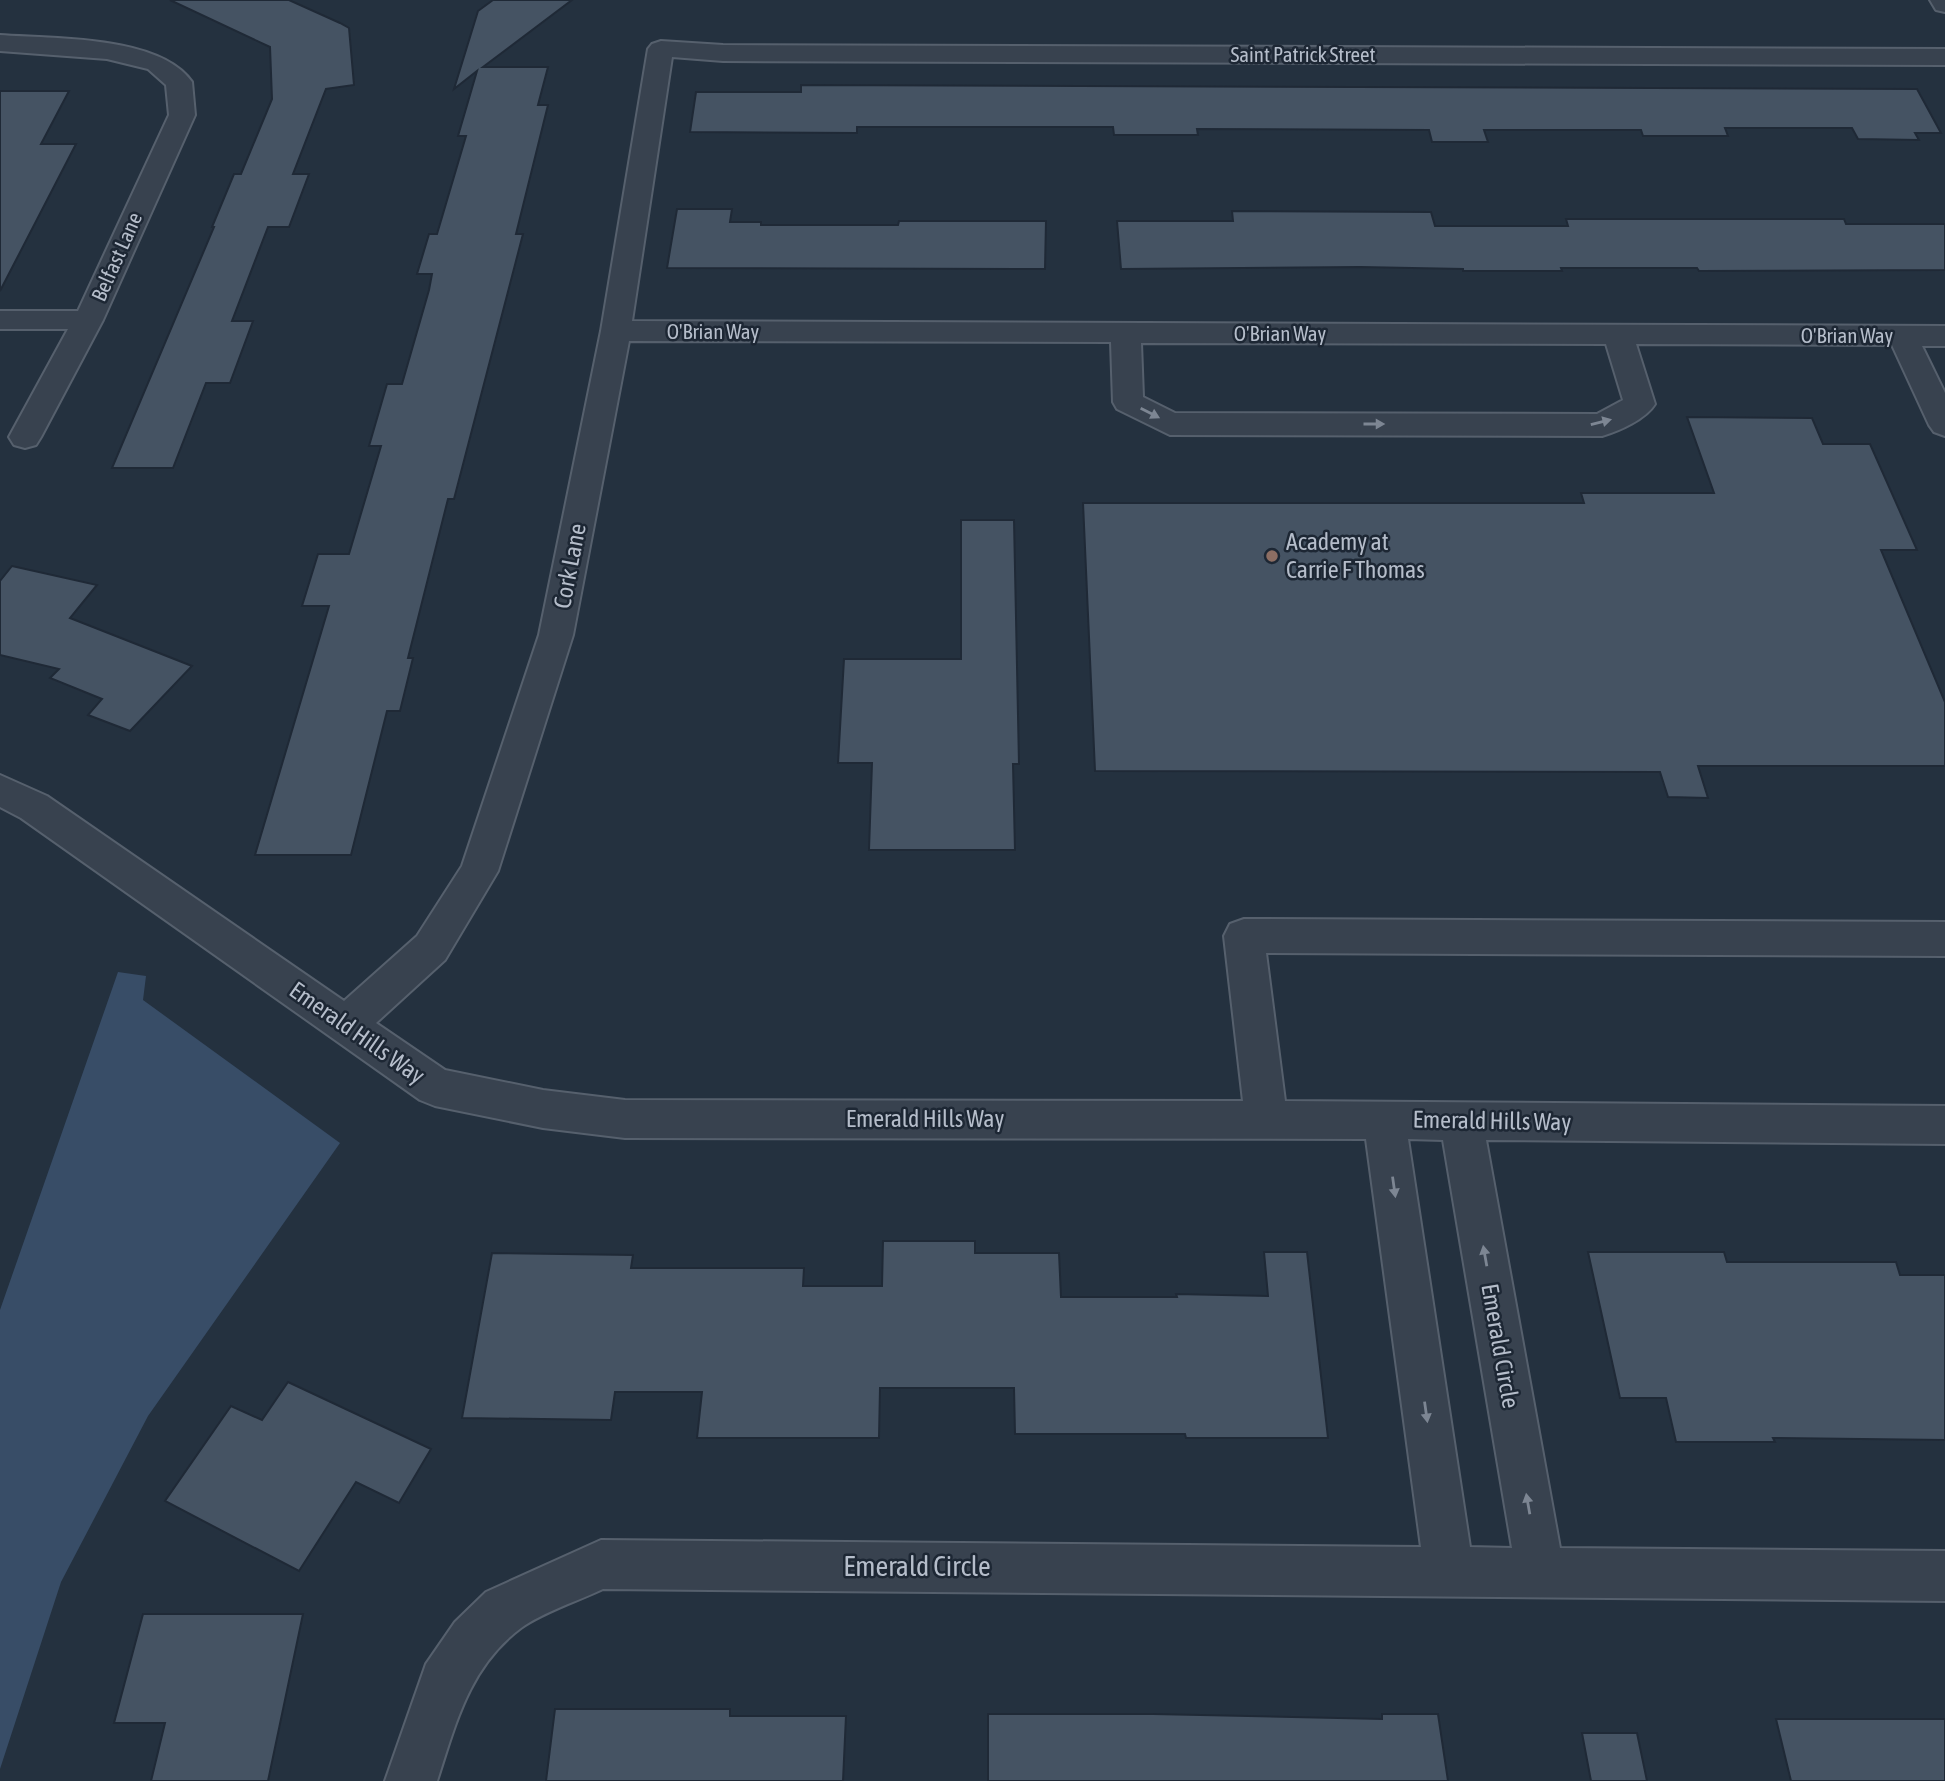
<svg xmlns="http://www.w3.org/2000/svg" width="1945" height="1781" viewBox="0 0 1945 1781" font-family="'Asap Condensed',sans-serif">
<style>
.water{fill:#384d67}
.building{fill:#455363;stroke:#1f2936;stroke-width:2}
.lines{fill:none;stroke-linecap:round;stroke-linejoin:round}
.minor-casing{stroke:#56606d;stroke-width:4}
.minor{fill:#38424f;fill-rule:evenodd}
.oneway{fill:#7d8693}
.education-dot{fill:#8d6e63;stroke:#1d2734;stroke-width:2.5}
.labels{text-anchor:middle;stroke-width:5;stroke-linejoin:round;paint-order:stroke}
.far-street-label{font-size:21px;fill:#b5bdca;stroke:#1d2734}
.poi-label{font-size:24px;fill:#b5bdca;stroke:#1d2734;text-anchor:start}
.street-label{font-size:24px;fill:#b5bdca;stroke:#1d2734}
.near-street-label{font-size:28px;fill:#b5bdca;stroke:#1d2734}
</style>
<rect width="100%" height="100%" fill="#24313f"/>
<polygon class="water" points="118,972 146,976 143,1000 340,1143 148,1416 61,1582 0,1769 0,1310"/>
<g class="building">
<polygon points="170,0 289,0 340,23 349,28 354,85 326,89 293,174 309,174 289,227 268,227 232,321 253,321 230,383 206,383 173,468 112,468 214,227 212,227 234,174 241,174 272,99 270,47"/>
<polygon points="493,0 572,0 483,67 548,67 538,105 548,105 516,234 523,234 454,499 448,499 408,658 413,658 400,711 387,711 351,855 255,855 329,606 302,606 318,554 349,554 381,446 369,446 387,384 402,384 429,290 432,274 417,274 429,234 437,234 466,136 458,136 477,71 454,89 478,11"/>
<polygon points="801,85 1917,89 1941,133 1915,133 1919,140 1858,139 1852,128 1725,128 1728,136 1643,136 1641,130 1484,130 1488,142 1432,142 1429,130 1197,129 1198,135 1114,135 1113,127 857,127 857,133 690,132 696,92 801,92"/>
<polygon points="0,91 69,91 41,144 76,144 0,291"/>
<polygon points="677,209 732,209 730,222 761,222 761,225 898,225 899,221 1046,221 1045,269 667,268"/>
<polygon points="1232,211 1431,212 1435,226 1568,226 1566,219 1844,219 1846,224 1945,224 1945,270 1699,271 1697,268 1561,268 1562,271 1463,271 1463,269 1360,267 1121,269 1117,221 1233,221"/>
<polygon points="1687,417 1812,418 1823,444 1870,444 1917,550 1881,550 1945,702 1945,766 1698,766 1708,798 1668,797 1660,772 1095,771 1083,503 1584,503 1581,493 1714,493"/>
<polygon points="961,520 1014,520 1019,764 1013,764 1015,850 869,850 872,763 838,763 844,659 961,659"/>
<polygon points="12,566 97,585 70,618 192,666 130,731 88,715 102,699 50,678 59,669 0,655 0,581"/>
<polygon points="883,1241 975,1241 975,1253 1059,1253 1061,1297 1177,1297 1176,1294 1268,1296 1264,1252 1307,1252 1328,1438 1186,1438 1185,1434 1015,1434 1014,1388 880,1388 879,1438 697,1438 702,1392 615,1392 611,1420 462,1418 492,1253 633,1255 631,1268 804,1268 803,1286 882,1286"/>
<polygon points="1588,1252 1724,1252 1727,1262 1896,1262 1900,1275 1945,1275 1945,1440 1773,1438 1775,1442 1676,1442 1666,1398 1620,1398"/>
<polygon points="288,1382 431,1449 399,1503 356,1482 299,1571 165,1501 231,1406 262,1420"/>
<polygon points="143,1614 303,1614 268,1781 151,1781 165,1723 114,1723"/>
<polygon points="555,1709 730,1709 730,1716 846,1716 843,1781 546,1781"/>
<polygon points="988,1714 1153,1714 1382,1719 1382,1714 1438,1714 1448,1781 988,1781"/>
<polygon points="1776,1719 1945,1719 1945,1781 1791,1781"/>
<polygon points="1582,1733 1637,1733 1647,1781 1591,1781"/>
</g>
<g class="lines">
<g class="minor-casing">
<g id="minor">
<polygon points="1930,0 1945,0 1945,12 1936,10"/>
<path d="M0,35c52,4 160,0 192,47l3,33 -92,205 -62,117 -5,8 -11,3 -11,-3 -5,-8 59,-108h-68v-18h78l91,-196 -3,-30 -18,-16 -41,-10 -107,-8z"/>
<path d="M661,41l62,4 1222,4v16l-1222,-4 -51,-4 -40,264 1313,5v20h-23l23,47v43l-11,-4 -5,-7 -37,-80 -256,-1 19,60c-9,15 -36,27 -53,32l-432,-1 -53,-26 -4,-7 -2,-60 -482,-1 -56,294 -75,236 -53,89 -69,63 69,47 98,20 82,10 618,1 -19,-165 6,-12 14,-5 701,3v34l-679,-3 19,148 660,5v38l-459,-4 74,408 385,3v50l-1342,-12c-23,11 -62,24 -82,39 -52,39 -65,95 -84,153h-52l41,-117 29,-42 31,-30 115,-52 820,7 -55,-408 -741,-1 -82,-10 -108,-22 -15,-6 -399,-282 -21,-11v-32l47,21 297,205 73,-65 45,-70 77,-231 62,-304 47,-282 4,-5zM1141,343l465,1 17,56 -26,14 -422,-1 -32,-16zM1408,1139l35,1 69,408 -42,-1z"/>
</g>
</g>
<use href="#minor" class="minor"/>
</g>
<defs><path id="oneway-solid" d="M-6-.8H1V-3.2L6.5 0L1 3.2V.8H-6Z" transform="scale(1.75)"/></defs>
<g class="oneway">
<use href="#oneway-solid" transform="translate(1150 413) rotate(27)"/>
<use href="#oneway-solid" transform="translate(1601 422) rotate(-14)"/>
<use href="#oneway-solid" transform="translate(1374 424)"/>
<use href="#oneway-solid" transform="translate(1394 1187) rotate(82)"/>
<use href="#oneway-solid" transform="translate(1485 1256) rotate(-100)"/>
<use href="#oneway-solid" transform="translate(1426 1412) rotate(82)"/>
<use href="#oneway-solid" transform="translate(1528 1504) rotate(-100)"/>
</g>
<circle class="education-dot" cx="1272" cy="556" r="7"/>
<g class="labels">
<g class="far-street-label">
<text x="1303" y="62">Saint Patrick Street</text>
<text transform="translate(117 257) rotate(-66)" y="7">Belfast Lane</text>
<text x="713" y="339">O'Brian Way</text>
<text x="1280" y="341">O'Brian Way</text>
<text x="1847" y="343">O'Brian Way</text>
</g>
<g class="poi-label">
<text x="1286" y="550">Academy at<tspan x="1286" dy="28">Carrie F Thomas</tspan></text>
</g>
<g class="street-label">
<text transform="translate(570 566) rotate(-79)" y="8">Cork Lane</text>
<text transform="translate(357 1033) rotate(35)" y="8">Emerald Hills Way</text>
<text x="925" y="1127">Emerald Hills Way</text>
<text transform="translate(1492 1121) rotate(1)" y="8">Emerald Hills Way</text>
<text transform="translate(1500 1346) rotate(80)" y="8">Emerald Circle</text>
</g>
<g class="near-street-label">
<text x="917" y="1576">Emerald Circle</text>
</g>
</g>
</svg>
